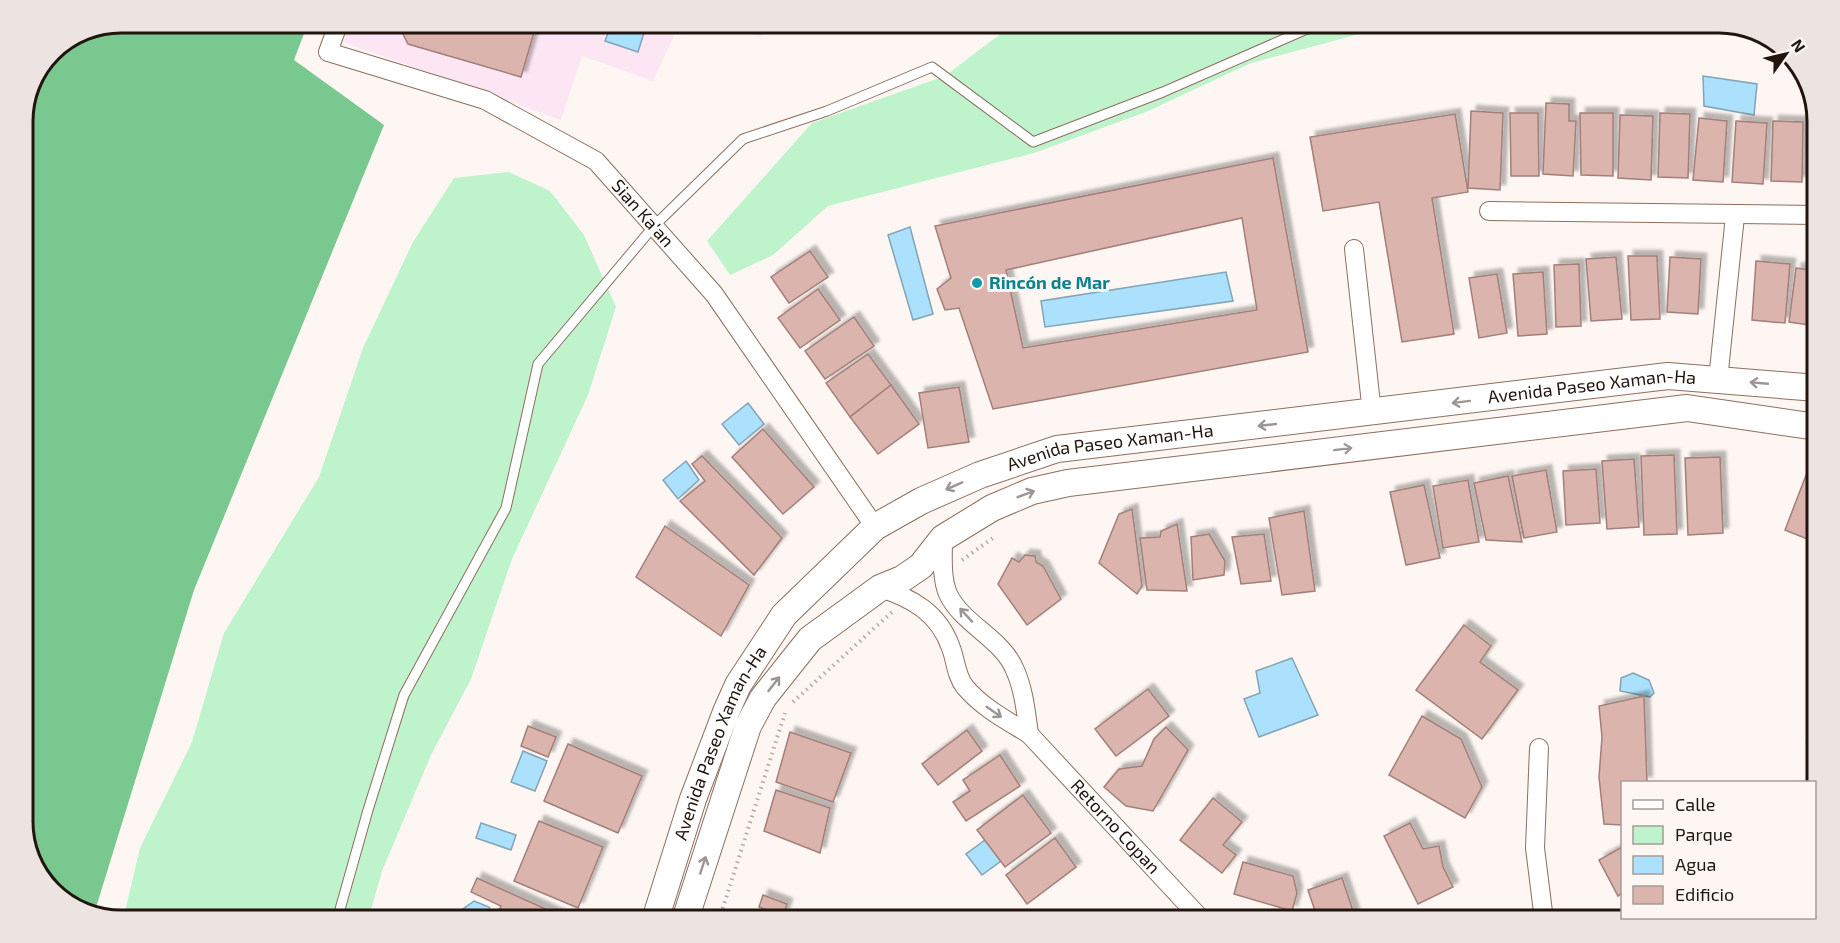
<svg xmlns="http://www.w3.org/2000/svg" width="1840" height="943" viewBox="0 0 1840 943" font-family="'Exo 2',sans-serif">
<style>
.commercial{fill:#fce6f3}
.green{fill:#bef3cb}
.forest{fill:#79c890}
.water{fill:#abe1fd;stroke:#82a4b5;stroke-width:1.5}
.building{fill:#dbb4ae;stroke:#a37f79;stroke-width:1.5;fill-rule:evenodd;filter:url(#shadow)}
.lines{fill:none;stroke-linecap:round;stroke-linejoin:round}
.lane-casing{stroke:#8d6f5e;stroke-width:11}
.street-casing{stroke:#8d6f5e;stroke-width:20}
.secondary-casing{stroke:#8d6f5e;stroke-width:28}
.path{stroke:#b2aaa5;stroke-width:4;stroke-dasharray:1.5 4.5;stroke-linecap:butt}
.lane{stroke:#fff;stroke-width:9}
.street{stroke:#fff;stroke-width:18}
.secondary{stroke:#fff;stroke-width:26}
.oneway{stroke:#9b9693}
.culture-dot{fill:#0f9aa8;stroke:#fdf6f2;stroke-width:2}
.labels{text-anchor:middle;stroke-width:6;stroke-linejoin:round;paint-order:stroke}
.street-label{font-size:18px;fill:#21150e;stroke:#fdf6f2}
.culture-label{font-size:18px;font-weight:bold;fill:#0d838f;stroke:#fdf6f2;text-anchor:start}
.rim{fill:none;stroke:#21150e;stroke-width:3}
</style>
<defs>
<filter id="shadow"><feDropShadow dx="5.5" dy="-5.5" stdDeviation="1.5" flood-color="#0004"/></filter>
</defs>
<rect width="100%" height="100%" fill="#fdf6f2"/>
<g class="commercial">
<polygon points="351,23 680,23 653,81 582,56 561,120 343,42"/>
<polygon points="706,23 767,23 762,37"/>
</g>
<g class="green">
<polygon points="1015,23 1412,23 1396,24 1251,63 1146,112 1034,153 828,206 773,255 730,275 707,241 812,123 945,76"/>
<polygon points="509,172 550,191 584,235 616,307 588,395 512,559 471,679 431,755 382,871 368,920 123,920 140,848 192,742 224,633 319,477 363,348 413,242 454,178"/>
<polygon points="1817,667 1817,746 1805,744"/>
</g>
<polygon class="forest" points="308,23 294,60 384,125 194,590 94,914 77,910 39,877 23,829 23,115 52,51 121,23"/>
<g class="water">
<polygon points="612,22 647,23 638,52 605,41"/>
<polygon points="1703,76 1757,84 1754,115 1704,106"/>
<polygon points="910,227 933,314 913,320 888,235"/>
<polygon points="1226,272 1233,301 1045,327 1041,301"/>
<polygon points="748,403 764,424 739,445 722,424"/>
<polygon points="686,461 699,480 678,499 663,480"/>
<polygon points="1292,658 1318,715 1259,737 1244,699 1260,693 1256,671"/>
<polygon points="1633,673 1649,680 1654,693 1650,697 1620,691 1621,678"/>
<polygon points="523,751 547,761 535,791 511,782"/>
<polygon points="481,823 516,835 511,850 476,838"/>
<polygon points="985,840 1001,861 982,875 966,854"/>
<polygon points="474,901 489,907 492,914 490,920 463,920 463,909"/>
</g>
<g class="building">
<polygon points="397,22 537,22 521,77 408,44"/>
<polygon points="1546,103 1569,104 1569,121 1576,121 1573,176 1543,174"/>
<polygon points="1471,111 1503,113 1500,190 1468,188"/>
<polygon points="1510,113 1538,113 1539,176 1511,176"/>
<polygon points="1580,113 1613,113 1613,176 1581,175"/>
<polygon points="1660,113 1690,114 1688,178 1658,177"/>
<polygon points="1455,114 1468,192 1432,198 1454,334 1402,342 1379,202 1323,211 1310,137"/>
<polygon points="1620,115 1653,116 1651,180 1618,178"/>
<polygon points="1699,118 1727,121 1723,182 1693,180"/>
<polygon points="1736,121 1767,123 1763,184 1732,182"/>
<polygon points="1773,121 1803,122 1802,182 1771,181"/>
<polygon points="1812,129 1817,129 1817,184 1809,183"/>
<path d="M1273,158l35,194 -315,57 -34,-101 -14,2 -8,-21 14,-11 -16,-52zM1242,218l15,92 -234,38 -17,-78z"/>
<polygon points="810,251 828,277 789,303 771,277"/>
<polygon points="1628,256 1657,256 1660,319 1631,320"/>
<polygon points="1616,257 1622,319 1591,321 1586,259"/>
<polygon points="1670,257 1701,259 1698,314 1667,312"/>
<polygon points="1756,261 1790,264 1785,323 1752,320"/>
<polygon points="1579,264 1581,326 1556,327 1554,265"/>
<polygon points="1796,268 1817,271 1816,326 1789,322"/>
<polygon points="1543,272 1547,334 1518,336 1513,274"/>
<polygon points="1497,274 1507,333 1479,338 1469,278"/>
<polygon points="818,289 840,320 800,348 778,318"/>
<polygon points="854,317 874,346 825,379 805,351"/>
<polygon points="868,354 891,385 850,417 826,383"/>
<polygon points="891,385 919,424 878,454 850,417"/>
<polygon points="959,387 969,442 928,448 919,393"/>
<polygon points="763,429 814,487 783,514 732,457"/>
<polygon points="1674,455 1677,534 1644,535 1641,456"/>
<polygon points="702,456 782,538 754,575 680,501 705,481 692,464"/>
<polygon points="1720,457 1723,533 1688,535 1685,458"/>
<polygon points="1634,459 1639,527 1607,529 1602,461"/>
<polygon points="1596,469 1600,523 1566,525 1563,471"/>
<polygon points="1546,470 1557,532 1524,538 1512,476"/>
<polygon points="1808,470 1817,471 1817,543 1785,530"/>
<polygon points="1508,476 1522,542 1486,540 1474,483"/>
<polygon points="1468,480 1479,542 1443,548 1433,486"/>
<polygon points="1424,485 1440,558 1406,565 1390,492"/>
<polygon points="1132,509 1142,586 1137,594 1099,563 1119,514"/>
<polygon points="1304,511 1315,591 1282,595 1269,518"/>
<polygon points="1177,524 1187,591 1147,590 1140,538 1160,537 1161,531"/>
<polygon points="665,526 749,585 721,636 636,577"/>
<polygon points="1209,534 1225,561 1224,575 1193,580 1191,537"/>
<polygon points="1264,534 1271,581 1241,584 1232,537"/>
<polygon points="1025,555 1035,556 1036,562 1043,566 1061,599 1027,625 998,584 1012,558 1019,562"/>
<polygon points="1464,625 1491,646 1480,662 1518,690 1482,739 1416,690"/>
<polygon points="1148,689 1169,716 1116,756 1095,729"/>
<polygon points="1644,696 1647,782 1622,782 1622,825 1604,824 1599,777 1602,737 1599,706"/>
<polygon points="1422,716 1461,739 1482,787 1465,818 1389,775"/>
<polygon points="528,726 556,737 548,757 521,746"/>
<polygon points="1166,727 1188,750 1153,811 1126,806 1104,787 1119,769 1142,766 1154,739"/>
<polygon points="967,730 982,751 938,785 922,764"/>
<polygon points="790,732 851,753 833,802 776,782"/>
<polygon points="568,744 642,776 618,833 544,801"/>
<polygon points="1000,755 1020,786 966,821 953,802 970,791 963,780"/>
<polygon points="776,790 830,808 820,853 764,831"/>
<polygon points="1023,795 1051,833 1005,867 977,830"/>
<polygon points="1213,798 1242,822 1223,845 1236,855 1222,873 1180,840"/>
<polygon points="539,821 603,847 578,908 514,881"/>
<polygon points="1410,823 1423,849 1439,846 1443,867 1453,887 1418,904 1384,836"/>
<polygon points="1055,838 1076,867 1027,904 1006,875"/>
<polygon points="1622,847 1622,893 1618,896 1599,860"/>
<polygon points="1243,862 1293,876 1297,893 1292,911 1234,894"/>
<polygon points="477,878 570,920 494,920 501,906 471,892"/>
<polygon points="1342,878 1356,920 1318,920 1308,890"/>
<polygon points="763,895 787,904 783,916 759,907"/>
</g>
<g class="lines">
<g class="lane-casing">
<polyline id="lane" points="337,920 368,810 404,695 506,508 538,364 654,226 743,139 827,111 932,67 1033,142 1163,92 1307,29 1347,22"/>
</g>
<g class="street-casing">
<g id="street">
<path id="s1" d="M339,22l-11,30 157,48 111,61 118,133 161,233"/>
<polyline points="1489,211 1817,215"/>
<polyline points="1354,249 1372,413"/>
<polyline points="1718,380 1735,216"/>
<path d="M943,538c0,18 -2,39 5,56 15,31 54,44 67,76 9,20 11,43 14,64"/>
<path id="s2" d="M880,588c32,10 59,25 71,60 5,13 5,28 14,39 18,21 41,33 64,47l173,186"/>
<polyline points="1539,748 1535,848 1544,920"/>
</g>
</g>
<g class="secondary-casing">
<g id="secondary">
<path id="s3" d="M655,920l38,-121 33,-87 12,-27 46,-70 91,-88 46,-26 59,-26 77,-26 611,-73 149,12"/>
<polyline points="685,920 748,726 763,698 810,639 880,588 902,579 921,566 943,538 992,508 1032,491 1068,483 1687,408 1817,427"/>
</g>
</g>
<g class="path">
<polyline points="962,560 993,538"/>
<polyline points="793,702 892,612"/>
<polyline points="719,920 785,713"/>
</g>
<use href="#lane" class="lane"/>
<use href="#street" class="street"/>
<use href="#secondary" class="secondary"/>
</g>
<defs><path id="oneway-shaft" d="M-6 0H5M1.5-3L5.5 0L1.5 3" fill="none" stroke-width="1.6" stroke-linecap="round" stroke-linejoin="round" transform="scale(1.5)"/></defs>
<g class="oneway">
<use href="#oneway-shaft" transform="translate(1759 383) rotate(-175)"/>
<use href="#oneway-shaft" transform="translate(1461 402) rotate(173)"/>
<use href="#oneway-shaft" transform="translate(1267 425) rotate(174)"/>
<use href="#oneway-shaft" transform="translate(1343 449) rotate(-7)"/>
<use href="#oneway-shaft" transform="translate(954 486) rotate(156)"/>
<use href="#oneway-shaft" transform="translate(1026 494) rotate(-21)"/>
<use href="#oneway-shaft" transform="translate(966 615) rotate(-133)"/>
<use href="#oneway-shaft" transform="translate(774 684) rotate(-52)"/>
<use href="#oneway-shaft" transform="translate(994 712) rotate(35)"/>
<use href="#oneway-shaft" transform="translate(703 865) rotate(-72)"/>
</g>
<circle class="culture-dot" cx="977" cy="283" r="6"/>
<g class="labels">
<g class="street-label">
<text dy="6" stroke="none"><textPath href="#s1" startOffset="393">Sian Ka'an</textPath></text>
<text dy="6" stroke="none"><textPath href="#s3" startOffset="1197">Avenida Paseo Xaman-Ha</textPath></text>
<text dy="6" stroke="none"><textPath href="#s3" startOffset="711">Avenida Paseo Xaman-Ha</textPath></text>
<text dy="6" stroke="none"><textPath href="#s3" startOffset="189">Avenida Paseo Xaman-Ha</textPath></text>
<text dy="6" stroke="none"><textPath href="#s2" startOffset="345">Retorno Copan</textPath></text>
</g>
<g class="culture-label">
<text x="989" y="289">Rincón de Mar</text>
</g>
</g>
<path d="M0 0H1840V943H0ZM121 33H1719A88 88 0 0 1 1807 121V822A88 88 0 0 1 1719 910H121A88 88 0 0 1 33 822V121A88 88 0 0 1 121 33Z" fill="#ebe4e0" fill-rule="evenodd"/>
<path class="rim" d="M121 33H1719A88 88 0 0 1 1807 121V822A88 88 0 0 1 1719 910H121A88 88 0 0 1 33 822V121A88 88 0 0 1 121 33Z"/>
<rect x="1621" y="781" width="195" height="138" fill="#fdf6f2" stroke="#a59c97" stroke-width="1.5"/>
<rect x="1633" y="800" width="30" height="9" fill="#ffffff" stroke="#a59c97" stroke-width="1.5"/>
<text x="1675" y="811" font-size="18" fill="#21150e">Calle</text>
<rect x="1633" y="826" width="30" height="18" fill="#bef3cb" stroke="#a59c97" stroke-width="1.5"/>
<text x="1675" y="841" font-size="18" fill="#21150e">Parque</text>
<rect x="1633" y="856" width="30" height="18" fill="#abe1fd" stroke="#a59c97" stroke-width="1.5"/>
<text x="1675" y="871" font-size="18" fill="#21150e">Agua</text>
<rect x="1633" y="886" width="30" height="18" fill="#dbb4ae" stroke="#a59c97" stroke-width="1.5"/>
<text x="1675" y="901" font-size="18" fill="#21150e">Edificio</text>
<g transform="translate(1786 54) rotate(56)" stroke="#fdf6f2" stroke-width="4.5" paint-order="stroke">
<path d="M0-4.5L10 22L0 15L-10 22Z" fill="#21150e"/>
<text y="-9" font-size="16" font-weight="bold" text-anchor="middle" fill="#21150e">N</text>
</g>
</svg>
